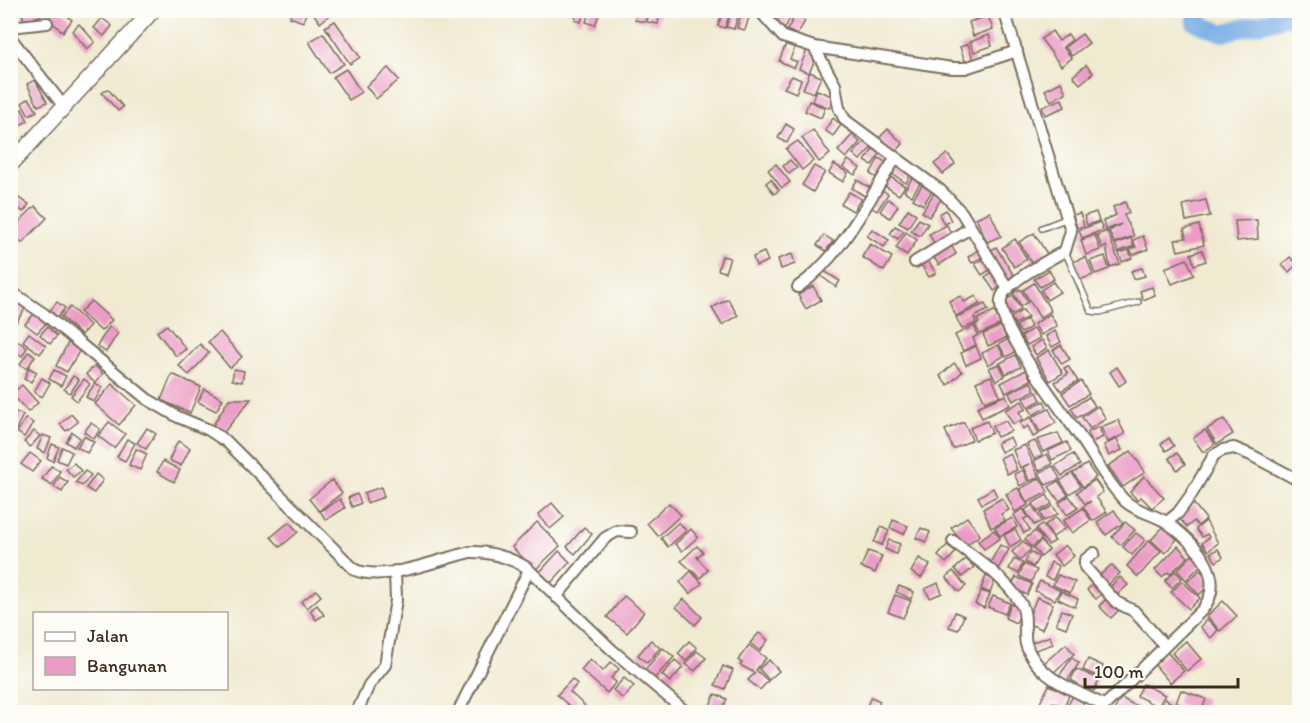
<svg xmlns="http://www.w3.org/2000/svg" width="1310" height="723" viewBox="0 0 1310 723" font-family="Itim,sans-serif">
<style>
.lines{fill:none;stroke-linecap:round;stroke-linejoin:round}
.river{stroke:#7aaee7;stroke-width:18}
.building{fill:#eb9cc6}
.lane-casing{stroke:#7a6d5d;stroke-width:8}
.street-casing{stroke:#7a6d5d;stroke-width:14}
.secondary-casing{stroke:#7a6d5d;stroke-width:18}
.lane{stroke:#fff;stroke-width:5}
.street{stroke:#fff;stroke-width:10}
.secondary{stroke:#fff;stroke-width:15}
</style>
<rect width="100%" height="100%" fill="#fdfcf7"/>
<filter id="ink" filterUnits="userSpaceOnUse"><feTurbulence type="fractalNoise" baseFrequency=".0167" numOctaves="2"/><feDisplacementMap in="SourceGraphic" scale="12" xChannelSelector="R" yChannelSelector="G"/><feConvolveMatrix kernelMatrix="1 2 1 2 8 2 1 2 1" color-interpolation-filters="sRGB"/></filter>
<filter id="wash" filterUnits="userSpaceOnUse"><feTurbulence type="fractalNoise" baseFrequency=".008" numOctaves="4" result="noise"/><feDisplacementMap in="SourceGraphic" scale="24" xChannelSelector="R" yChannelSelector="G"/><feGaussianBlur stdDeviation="1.35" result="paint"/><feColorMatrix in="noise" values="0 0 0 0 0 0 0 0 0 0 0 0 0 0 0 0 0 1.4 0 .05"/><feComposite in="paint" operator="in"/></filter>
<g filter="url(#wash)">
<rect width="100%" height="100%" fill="#f0ead1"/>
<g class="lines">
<polyline class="river" points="1195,10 1195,22 1222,33 1286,17 1300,20"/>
</g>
<g id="blocks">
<g class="building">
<polygon points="34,10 45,10 46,13 25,22 22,15"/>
<polygon points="55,10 61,10 72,20 63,32 48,19"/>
<polygon points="292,10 307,10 303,22 290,17"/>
<polygon points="311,10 330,10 332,13 320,23"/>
<polygon points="565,10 585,10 581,22 575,20 576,15"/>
<polygon points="591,10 601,10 595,25 586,22"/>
<polygon points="637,10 647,10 645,22 635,20"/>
<polygon points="649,10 660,10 658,24 647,22"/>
<polygon points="723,10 730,12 725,28 718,26"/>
<polygon points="732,10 740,10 734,29 726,27"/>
<polygon points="783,10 794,10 785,28 777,23"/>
<polygon points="742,11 750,14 745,30 737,28"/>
<polygon points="795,16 805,21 797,35 787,30"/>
<polygon points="988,16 993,29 973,36 969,22"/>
<polygon points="102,18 112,26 104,36 94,28"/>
<polygon points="335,21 360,57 350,64 325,27"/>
<polygon points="79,24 95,42 87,49 72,31"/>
<polygon points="1052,31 1059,41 1068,34 1072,40 1063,47 1072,58 1061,66 1041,39"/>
<polygon points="323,33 344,64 329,73 309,42"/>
<polygon points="1082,34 1089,43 1072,56 1065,47"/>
<polygon points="989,35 992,46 974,52 970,42"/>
<polygon points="786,44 795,48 790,59 797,62 794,68 779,61"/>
<polygon points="968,44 974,61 966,64 960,47"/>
<polygon points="807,50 817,55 809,73 799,69"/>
<polygon points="1086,65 1093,73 1080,84 1073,76"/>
<polygon points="388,68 399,80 376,99 366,86"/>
<polygon points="346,69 361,92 349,100 333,77"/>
<polygon points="810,72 821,77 814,93 803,89"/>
<polygon points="792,76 801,80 796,93 784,88"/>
<polygon points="35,80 47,102 38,106 27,84"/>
<polygon points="1061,82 1066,93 1051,101 1045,90"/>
<polygon points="108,89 123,107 118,111 102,93"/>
<polygon points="817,90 834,97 829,108 812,101"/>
<polygon points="29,98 37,111 29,115 22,103"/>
<polygon points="1062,99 1065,107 1045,115 1042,107"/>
<polygon points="809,101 825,108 821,118 805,111"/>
<polygon points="22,109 28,121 20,125 14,113"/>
<polygon points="833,118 841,125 833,136 825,130"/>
<polygon points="786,124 794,129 787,143 778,138"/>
<polygon points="888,129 903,144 894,154 878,139"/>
<polygon points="813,130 830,154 819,162 802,138"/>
<polygon points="852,135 860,142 846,158 838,151"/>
<polygon points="798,141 813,161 802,170 786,149"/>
<polygon points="865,141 872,147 860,160 853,154"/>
<polygon points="875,146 882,151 872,165 865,161"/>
<polygon points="947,154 955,164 943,174 934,164"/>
<polygon points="879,158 888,164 879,179 870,174"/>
<polygon points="790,160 797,168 789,174 783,166"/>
<polygon points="848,160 860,168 855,175 843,167"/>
<polygon points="776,164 790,182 782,188 768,170"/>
<polygon points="834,164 848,173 843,182 829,173"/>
<polygon points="814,166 825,172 813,192 802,185"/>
<polygon points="896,166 910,175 906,183 891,173"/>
<polygon points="889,176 905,186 899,195 883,185"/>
<polygon points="912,178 920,183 912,196 904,191"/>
<polygon points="771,179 779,190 774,194 766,183"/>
<polygon points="857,180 872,189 866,197 852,188"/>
<polygon points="922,185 932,191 923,205 913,199"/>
<polygon points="879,188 888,194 877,211 868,205"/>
<polygon points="849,192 861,199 853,211 841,204"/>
<polygon points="10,193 29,204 24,212 10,204"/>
<polygon points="934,193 942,198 929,217 922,212"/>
<polygon points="888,199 898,206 890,218 880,211"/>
<polygon points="1206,200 1210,216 1186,221 1183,205"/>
<polygon points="1125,202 1129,213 1124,215 1134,236 1114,243 1109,231 1121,224 1106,230 1103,221 1116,215 1113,207"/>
<polygon points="35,206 47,218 22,243 10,231"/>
<polygon points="908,209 916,214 908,228 899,223"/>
<polygon points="946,210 951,221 944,224 939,214"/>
<polygon points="990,212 1001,236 987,242 976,218"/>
<polygon points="1096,212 1099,221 1087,225 1084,216"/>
<polygon points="1080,213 1084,226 1077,228 1073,215"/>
<polygon points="919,219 928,224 920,236 911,231"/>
<polygon points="1257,220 1258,239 1237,241 1235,221"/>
<polygon points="1100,222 1103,230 1082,238 1079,230"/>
<polygon points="947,225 951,234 934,243 929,234"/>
<polygon points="1199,225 1204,245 1178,251 1175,240 1186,238 1184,229"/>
<polygon points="895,226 904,231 898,239 890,234"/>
<polygon points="872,229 889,240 884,247 867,236"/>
<polygon points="1107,231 1120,264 1110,267 1106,246 1102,248 1097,235"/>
<polygon points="906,232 917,240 907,255 896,248"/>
<polygon points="1034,233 1049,257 1034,266 1019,242"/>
<polygon points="824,235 833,241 826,251 817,245"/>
<polygon points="1095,235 1100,250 1086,255 1081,240"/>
<polygon points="1143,236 1148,249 1133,255 1130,249 1136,247 1133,240"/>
<polygon points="1131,238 1134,246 1118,252 1115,244"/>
<polygon points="1015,239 1027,259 1014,267 1002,248"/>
<polygon points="950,243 956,254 939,265 932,255"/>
<polygon points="870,244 892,257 884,271 862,257"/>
<polygon points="996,247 1016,279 1007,285 987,253"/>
<polygon points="979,249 984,256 972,263 968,257"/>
<polygon points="1129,250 1132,258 1122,262 1119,253"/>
<polygon points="1202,250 1206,261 1194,265 1191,254"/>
<polygon points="764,252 768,261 756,266 753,257"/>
<polygon points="792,254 795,264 781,269 778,259"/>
<polygon points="722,256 730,258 725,272 718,270"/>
<polygon points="1105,256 1109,269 1095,274 1090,261"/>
<polygon points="986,257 993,268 982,275 975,264"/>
<polygon points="1086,257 1093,275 1079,280 1072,262"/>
<polygon points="1290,257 1297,264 1289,272 1282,265"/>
<polygon points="927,259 936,273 929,277 920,263"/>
<polygon points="1187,259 1194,275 1172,284 1165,268"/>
<polygon points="1142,268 1145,276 1134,279 1131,271"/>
<polygon points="1049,270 1054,279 1040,287 1034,279"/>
<polygon points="824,271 840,281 836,287 821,276"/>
<polygon points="994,271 1003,285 994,291 985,277"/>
<polygon points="1053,282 1060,292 1047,300 1041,290"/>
<polygon points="1034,283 1051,311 1040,318 1023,290"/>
<polygon points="813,286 821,300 806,309 798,295"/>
<polygon points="1152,287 1155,295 1143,300 1140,291"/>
<polygon points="1020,289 1028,302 1021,306 1013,293"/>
<polygon points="961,296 964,302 976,296 980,304 956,316 949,301"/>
<polygon points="1013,296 1021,309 1012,315 1003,301"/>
<polygon points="728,299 738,316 722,325 712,308"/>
<polygon points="91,301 112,320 101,331 80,312"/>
<polygon points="15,302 25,309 10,332 10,309"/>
<polygon points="57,302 65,308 57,318 49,312"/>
<polygon points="985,304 988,310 974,317 976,323 962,329 956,317"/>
<polygon points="70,307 90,325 81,335 61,317"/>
<polygon points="1023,310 1028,317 1015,324 1011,318"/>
<polygon points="994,311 1001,324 980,334 975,325 979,323 977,319"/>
<polygon points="35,313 46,323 37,333 25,324"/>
<polygon points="1050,314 1057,326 1041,335 1034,324"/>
<polygon points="1027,319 1031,327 1021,333 1016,326"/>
<polygon points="167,325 186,349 176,356 157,332"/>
<polygon points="974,326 978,335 973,338 976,345 963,351 955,335"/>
<polygon points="1001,326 1006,338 988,346 983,334"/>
<polygon points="47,327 57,336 50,344 40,335"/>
<polygon points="109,327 118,333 106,352 97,346"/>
<polygon points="1034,328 1040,338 1027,345 1021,336"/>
<polygon points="1055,331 1061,342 1052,347 1046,336"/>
<polygon points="220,332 242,357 230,368 208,342"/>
<polygon points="29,333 46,346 40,354 23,341"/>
<polygon points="1011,338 1017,351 1006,357 999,344"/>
<polygon points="1042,340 1047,348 1036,355 1031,347"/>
<polygon points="18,341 27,348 22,356 12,349"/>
<polygon points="69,341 81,348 67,372 56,366"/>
<polygon points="200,344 209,353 189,375 179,366"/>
<polygon points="998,345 1004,356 988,365 982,353"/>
<polygon points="1061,345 1070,359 1062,364 1053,350"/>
<polygon points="976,346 981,358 966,365 961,353"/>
<polygon points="1049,350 1063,373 1050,381 1036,358"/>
<polygon points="28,352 35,356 27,369 20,364"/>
<polygon points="1015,355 1021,367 1006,374 1000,363"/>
<polygon points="954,363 962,372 948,385 940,376"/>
<polygon points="999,364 1005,376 996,381 989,368"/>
<polygon points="95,366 103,374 95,383 86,374"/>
<polygon points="1068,366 1078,381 1061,391 1055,382 1068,374 1064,368"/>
<polygon points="1117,367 1126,381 1119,386 1110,372"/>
<polygon points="29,368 37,372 31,382 24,379"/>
<polygon points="234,369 244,371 242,382 232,380"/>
<polygon points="54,370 66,376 61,386 49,379"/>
<polygon points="1026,370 1031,380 1006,393 1001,383"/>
<polygon points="172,374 201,387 190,413 161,400"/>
<polygon points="73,376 79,380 70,393 64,389"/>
<polygon points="991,376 1000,396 985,402 976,382"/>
<polygon points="42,378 50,383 42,397 34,392"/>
<polygon points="84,379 90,384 77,401 71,396"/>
<polygon points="1081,381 1089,394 1070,405 1062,393"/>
<polygon points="1031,382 1035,390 1013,401 1009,393"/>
<polygon points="95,383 102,388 94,402 86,397"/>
<polygon points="112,384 136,405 119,425 95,404"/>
<polygon points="22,385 38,403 28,412 12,394"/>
<polygon points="204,389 223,399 216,411 198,402"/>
<polygon points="1037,392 1041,400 1028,407 1023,398"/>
<polygon points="1006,395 1010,405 982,418 977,407"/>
<polygon points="1089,397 1095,406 1077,418 1071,408"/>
<polygon points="229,399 251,399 224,432 212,427"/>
<polygon points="1022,401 1026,409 1019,412 1023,419 1013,424 1005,410"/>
<polygon points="1044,401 1047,407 1033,415 1029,408"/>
<polygon points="1098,406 1106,419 1090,429 1082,417"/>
<polygon points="1049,409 1056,423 1040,432 1032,417"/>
<polygon points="16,412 23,415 16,429 10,424"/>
<polygon points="71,414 78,422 66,431 60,424"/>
<polygon points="1030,417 1039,434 1033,437 1028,426 1023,429 1020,423"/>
<polygon points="26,418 33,423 24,437 17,432"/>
<polygon points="1224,419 1233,434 1217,444 1207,429"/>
<polygon points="1118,420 1125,434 1108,442 1101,427"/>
<polygon points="987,421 992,433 975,440 970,428"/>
<polygon points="1006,421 1011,431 997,437 992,426"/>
<polygon points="109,422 125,434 114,448 98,436"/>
<polygon points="964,422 972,440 953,449 945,430"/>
<polygon points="91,423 100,429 94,439 84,432"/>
<polygon points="1099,427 1103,437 1092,442 1088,432"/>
<polygon points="147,428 156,434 146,449 137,443"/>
<polygon points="1205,430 1215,444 1203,452 1193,438"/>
<polygon points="34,431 40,436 30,447 24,442"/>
<polygon points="72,432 80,438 74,447 66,442"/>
<polygon points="1058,433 1063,443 1043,452 1037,440"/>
<polygon points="43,435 51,438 45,453 37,449"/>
<polygon points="84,436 94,442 87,453 77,447"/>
<polygon points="1010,437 1014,446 1001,452 997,443"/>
<polygon points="1169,438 1174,446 1166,451 1161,444"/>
<polygon points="127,439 135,443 125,461 117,457"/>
<polygon points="1117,439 1122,450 1109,456 1104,445"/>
<polygon points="178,441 190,448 181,466 169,460"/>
<polygon points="1035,441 1042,455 1034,459 1027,444"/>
<polygon points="1067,442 1071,451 1052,460 1048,451"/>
<polygon points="52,444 59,447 53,461 47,458"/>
<polygon points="1025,445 1039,477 1030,481 1023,467 1029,464 1020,468 1013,450"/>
<polygon points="62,447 72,452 66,464 57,460"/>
<polygon points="136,449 147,454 140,470 129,465"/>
<polygon points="1131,451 1145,472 1123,487 1108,466"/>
<polygon points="30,453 41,461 32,472 21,464"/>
<polygon points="1010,453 1017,470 1007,474 1000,458"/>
<polygon points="1177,453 1185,464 1177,470 1169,458"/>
<polygon points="1047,454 1052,464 1039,471 1034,461"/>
<polygon points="1073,454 1080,465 1062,476 1055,466"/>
<polygon points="163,461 180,470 174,482 157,472"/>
<polygon points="74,463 81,471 73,477 66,469"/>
<polygon points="1087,464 1096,477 1083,487 1073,473"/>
<polygon points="51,466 60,471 52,485 42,479"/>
<polygon points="1053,466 1060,479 1046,485 1039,473"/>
<polygon points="1023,470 1028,482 1020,486 1014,474"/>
<polygon points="85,471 91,475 82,486 76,482"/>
<polygon points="1072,473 1081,486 1069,494 1060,481"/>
<polygon points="96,474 103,480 94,493 86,488"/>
<polygon points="1144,476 1164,498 1152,508 1141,497 1137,500 1130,492"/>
<polygon points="59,477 68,482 62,492 54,487"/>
<polygon points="1040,478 1048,492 1027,503 1020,489"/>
<polygon points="332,480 342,493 319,511 309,499"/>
<polygon points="1095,480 1103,492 1096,497 1107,512 1093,521 1083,507 1091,501 1085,504 1077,492"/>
<polygon points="1058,481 1068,495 1059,501 1049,487"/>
<polygon points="381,487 384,497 367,503 364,493"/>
<polygon points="993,488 997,496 982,504 978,497"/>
<polygon points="1018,488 1028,505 1015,512 1006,494"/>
<polygon points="357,494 361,503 352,507 348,498"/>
<polygon points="1047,495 1052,504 1038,512 1033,503"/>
<polygon points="1069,496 1078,508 1067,515 1059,503"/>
<polygon points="1002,498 1009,510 1001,514 1005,521 991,528 983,509"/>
<polygon points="340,499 345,508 326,520 320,511"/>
<polygon points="552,503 564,517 550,529 538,515"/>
<polygon points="669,503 681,515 658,536 647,523"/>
<polygon points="1194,504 1206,519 1198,526 1194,521 1187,527 1178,517"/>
<polygon points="1032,505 1042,521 1034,525 1025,510"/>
<polygon points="1053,506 1058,514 1044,521 1040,513"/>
<polygon points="1083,508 1091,520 1072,533 1063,521"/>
<polygon points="1023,509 1028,517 1024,519 1030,530 1024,533 1014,515"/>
<polygon points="1114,510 1123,523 1106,535 1097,522"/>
<polygon points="967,517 980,535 965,546 951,528"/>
<polygon points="1056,517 1065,528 1053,537 1045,525"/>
<polygon points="1012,518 1017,527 1000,536 995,528"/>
<polygon points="893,520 908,526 904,534 890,528"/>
<polygon points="1206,521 1218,543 1208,551 1202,543 1209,537 1207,534 1202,537 1196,529"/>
<polygon points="289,522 298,532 280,547 271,537"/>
<polygon points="537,522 560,546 535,570 512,547"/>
<polygon points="679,522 686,531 668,547 661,538"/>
<polygon points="1125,522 1135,530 1121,545 1112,537"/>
<polygon points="1042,524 1055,541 1048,545 1036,529"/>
<polygon points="584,527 592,534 575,554 567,547"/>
<polygon points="881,527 889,531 882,545 874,542"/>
<polygon points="1163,527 1177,539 1165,553 1151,540"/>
<polygon points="921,528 930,532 926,542 916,538"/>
<polygon points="691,529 698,537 682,551 675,544"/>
<polygon points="1015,529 1021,540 1010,547 1004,535"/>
<polygon points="994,530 1000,538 984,549 978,541"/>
<polygon points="1035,531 1042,539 1031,547 1025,539"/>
<polygon points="1136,533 1145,540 1132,555 1123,547"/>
<polygon points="889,540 900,544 896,554 885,549"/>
<polygon points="1149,540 1161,551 1138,577 1127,566"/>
<polygon points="1023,541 1031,549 1020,560 1012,552"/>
<polygon points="1041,541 1049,550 1041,557 1033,548"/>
<polygon points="947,545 956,552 946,563 938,556"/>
<polygon points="1000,545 1009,549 997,571 988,567"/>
<polygon points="1065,545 1074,556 1062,566 1053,555"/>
<polygon points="697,546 703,552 697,557 708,570 700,578 681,561"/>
<polygon points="1178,546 1188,557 1170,574 1168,572 1162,577 1155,570"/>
<polygon points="1218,549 1223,557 1216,562 1210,553"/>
<polygon points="559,551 570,562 550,584 538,574"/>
<polygon points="868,551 882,556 875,573 861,567"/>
<polygon points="1030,552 1039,557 1033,567 1025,562"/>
<polygon points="1192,555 1201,565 1186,580 1177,570"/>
<polygon points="919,558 930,565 921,578 911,572"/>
<polygon points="966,559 974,567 962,577 955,569"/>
<polygon points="1014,559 1023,563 1018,573 1009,569"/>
<polygon points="1051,562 1059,566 1053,580 1045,577"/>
<polygon points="1024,564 1037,570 1031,582 1019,576"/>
<polygon points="1111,565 1120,573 1106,587 1097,578"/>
<polygon points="1200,570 1211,583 1199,595 1187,582"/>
<polygon points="691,571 702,583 690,594 680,582"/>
<polygon points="953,571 966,586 959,592 946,577"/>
<polygon points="1175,571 1182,578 1172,588 1165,581"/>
<polygon points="1058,575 1075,582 1070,593 1053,585"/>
<polygon points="986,576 995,580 990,593 981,589"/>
<polygon points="1016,577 1032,584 1027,595 1011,587"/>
<polygon points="1120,577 1128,585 1117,595 1109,588"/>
<polygon points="1040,581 1060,590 1055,600 1035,591"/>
<polygon points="1182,581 1200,598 1189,609 1171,592"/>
<polygon points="1095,582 1104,591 1096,599 1087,590"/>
<polygon points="938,583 942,593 930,598 925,589"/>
<polygon points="899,586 914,592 911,599 896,592"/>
<polygon points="316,590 321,596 307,608 301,602"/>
<polygon points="981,591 990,594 984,608 975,604"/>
<polygon points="1061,591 1078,599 1075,607 1058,599"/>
<polygon points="895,595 911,601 903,618 888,612"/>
<polygon points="624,596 644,612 627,633 607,617"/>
<polygon points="993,596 1010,603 1005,614 988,607"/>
<polygon points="1037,597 1053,604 1042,629 1026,623"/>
<polygon points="1107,598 1119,610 1111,618 1099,606"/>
<polygon points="684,599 702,617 695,625 676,607"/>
<polygon points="1223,601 1237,616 1220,631 1207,616"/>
<polygon points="1011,604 1022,609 1016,623 1005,618"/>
<polygon points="317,605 324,615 316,620 310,611"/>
<polygon points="1062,610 1072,614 1066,628 1056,624"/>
<polygon points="955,612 964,616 958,630 949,627"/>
<polygon points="1207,619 1218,630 1211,638 1200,627"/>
<polygon points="759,633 768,640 760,651 750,643"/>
<polygon points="1050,636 1053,644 1033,651 1030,643"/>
<polygon points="651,640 660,648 647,663 638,655"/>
<polygon points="689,641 697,648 686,661 678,654"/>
<polygon points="1186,641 1201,659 1187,671 1172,653"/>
<polygon points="1066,644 1074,654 1053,673 1044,663"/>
<polygon points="749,645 766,658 756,670 768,681 760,690 748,680 755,673 740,665 742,663 738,660"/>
<polygon points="663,648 674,657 654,679 644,671"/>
<polygon points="697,651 706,658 695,671 686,664"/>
<polygon points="1167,652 1184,671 1170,683 1154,664"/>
<polygon points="1072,658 1079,663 1066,683 1058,677"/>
<polygon points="590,659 603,671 611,662 619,669 611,678 616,682 607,693 581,670"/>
<polygon points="1088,659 1103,666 1099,677 1083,670"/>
<polygon points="675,660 683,667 670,682 662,675"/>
<polygon points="769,660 779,671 769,680 759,669"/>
<polygon points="723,666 733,670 725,689 715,685"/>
<polygon points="1076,669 1099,679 1094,691 1089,689 1086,694 1075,689 1078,684 1071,680"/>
<polygon points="624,678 634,686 623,699 613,690"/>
<polygon points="572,679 577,684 570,692 587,708 583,712 576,712 557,695"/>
<polygon points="1143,684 1165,695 1158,707 1137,696"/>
<polygon points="1049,685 1069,695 1064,707 1053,702 1051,708 1040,703"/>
<polygon points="1181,690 1206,699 1201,712 1176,703"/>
<polygon points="715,694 727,699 721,712 707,712"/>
<polygon points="1073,696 1084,703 1078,712 1065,710"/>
<polygon points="871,697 880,701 875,712 864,712"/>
<polygon points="1121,698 1140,708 1137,712 1113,712"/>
<polygon points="1165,699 1177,706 1173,712 1158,712"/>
</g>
</g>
</g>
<g filter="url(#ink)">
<use href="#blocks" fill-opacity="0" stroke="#7a6d5d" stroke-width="1.5"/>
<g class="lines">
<g class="lane-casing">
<g id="lane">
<polyline points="1042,228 1068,218"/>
<polyline points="1065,251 1091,311 1100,312 1138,302"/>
</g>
</g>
<g class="street-casing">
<g id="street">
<polyline points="759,10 783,37 814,47 835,85 839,108 845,120 941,191 962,213 1008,289"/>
<path d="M1004,10l67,221 -6,20c-15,8 -56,30 -63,45 -4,9 3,26 8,35 20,38 48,74 73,110 13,19 25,43 42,60 13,12 31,13 44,23 27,20 59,54 33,86l-104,102"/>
<polyline points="10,27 47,23"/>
<polyline points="10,37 65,108"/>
<polyline points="814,47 952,68 965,68 1017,51"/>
<polyline points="915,262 970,228"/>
<path d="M798,287c43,-30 69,-85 97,-128"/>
<path d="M10,291l34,23 103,85 31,18 31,13 18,12 128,128c31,12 82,-10 115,-18 21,-1 38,5 56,15l86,83 74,62"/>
<polyline points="1167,522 1178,513 1191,495 1214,455 1223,450 1234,448 1251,455 1300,481"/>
<path d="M953,541c23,18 53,37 68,63 7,11 2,28 5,40 10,34 50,47 78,61"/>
<polyline points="1094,553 1085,560 1085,567 1116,602 1134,611 1164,645"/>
<polyline points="556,597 605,538 617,531 631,532"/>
<polyline points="357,712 369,685 385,665 396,600 395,571"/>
<polyline points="458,712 529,570"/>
</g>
</g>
<g class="secondary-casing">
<polyline id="secondary" points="10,165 153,10"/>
</g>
<use href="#lane" class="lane"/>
<use href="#street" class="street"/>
<use href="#secondary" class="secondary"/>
</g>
</g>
<rect width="1310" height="723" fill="none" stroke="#fdfcf7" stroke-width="36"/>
<rect x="33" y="612" width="195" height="78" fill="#fdfcf7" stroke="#afa8a0" stroke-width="1.5"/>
<rect x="45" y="632" width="30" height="9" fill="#ffffff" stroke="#afa8a0" stroke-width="1.5"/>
<text x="87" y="642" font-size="18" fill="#3b2a1e">Jalan</text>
<rect x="45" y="657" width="30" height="18" fill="#eb9cc6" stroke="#afa8a0" stroke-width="1.5"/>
<text x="87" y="672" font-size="18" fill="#3b2a1e">Bangunan</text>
<path d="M1085 678v9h153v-9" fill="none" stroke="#3b2a1e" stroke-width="3"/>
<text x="1094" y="678" font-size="18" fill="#3b2a1e" stroke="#fdfcf7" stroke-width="4.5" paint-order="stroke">100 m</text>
</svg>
